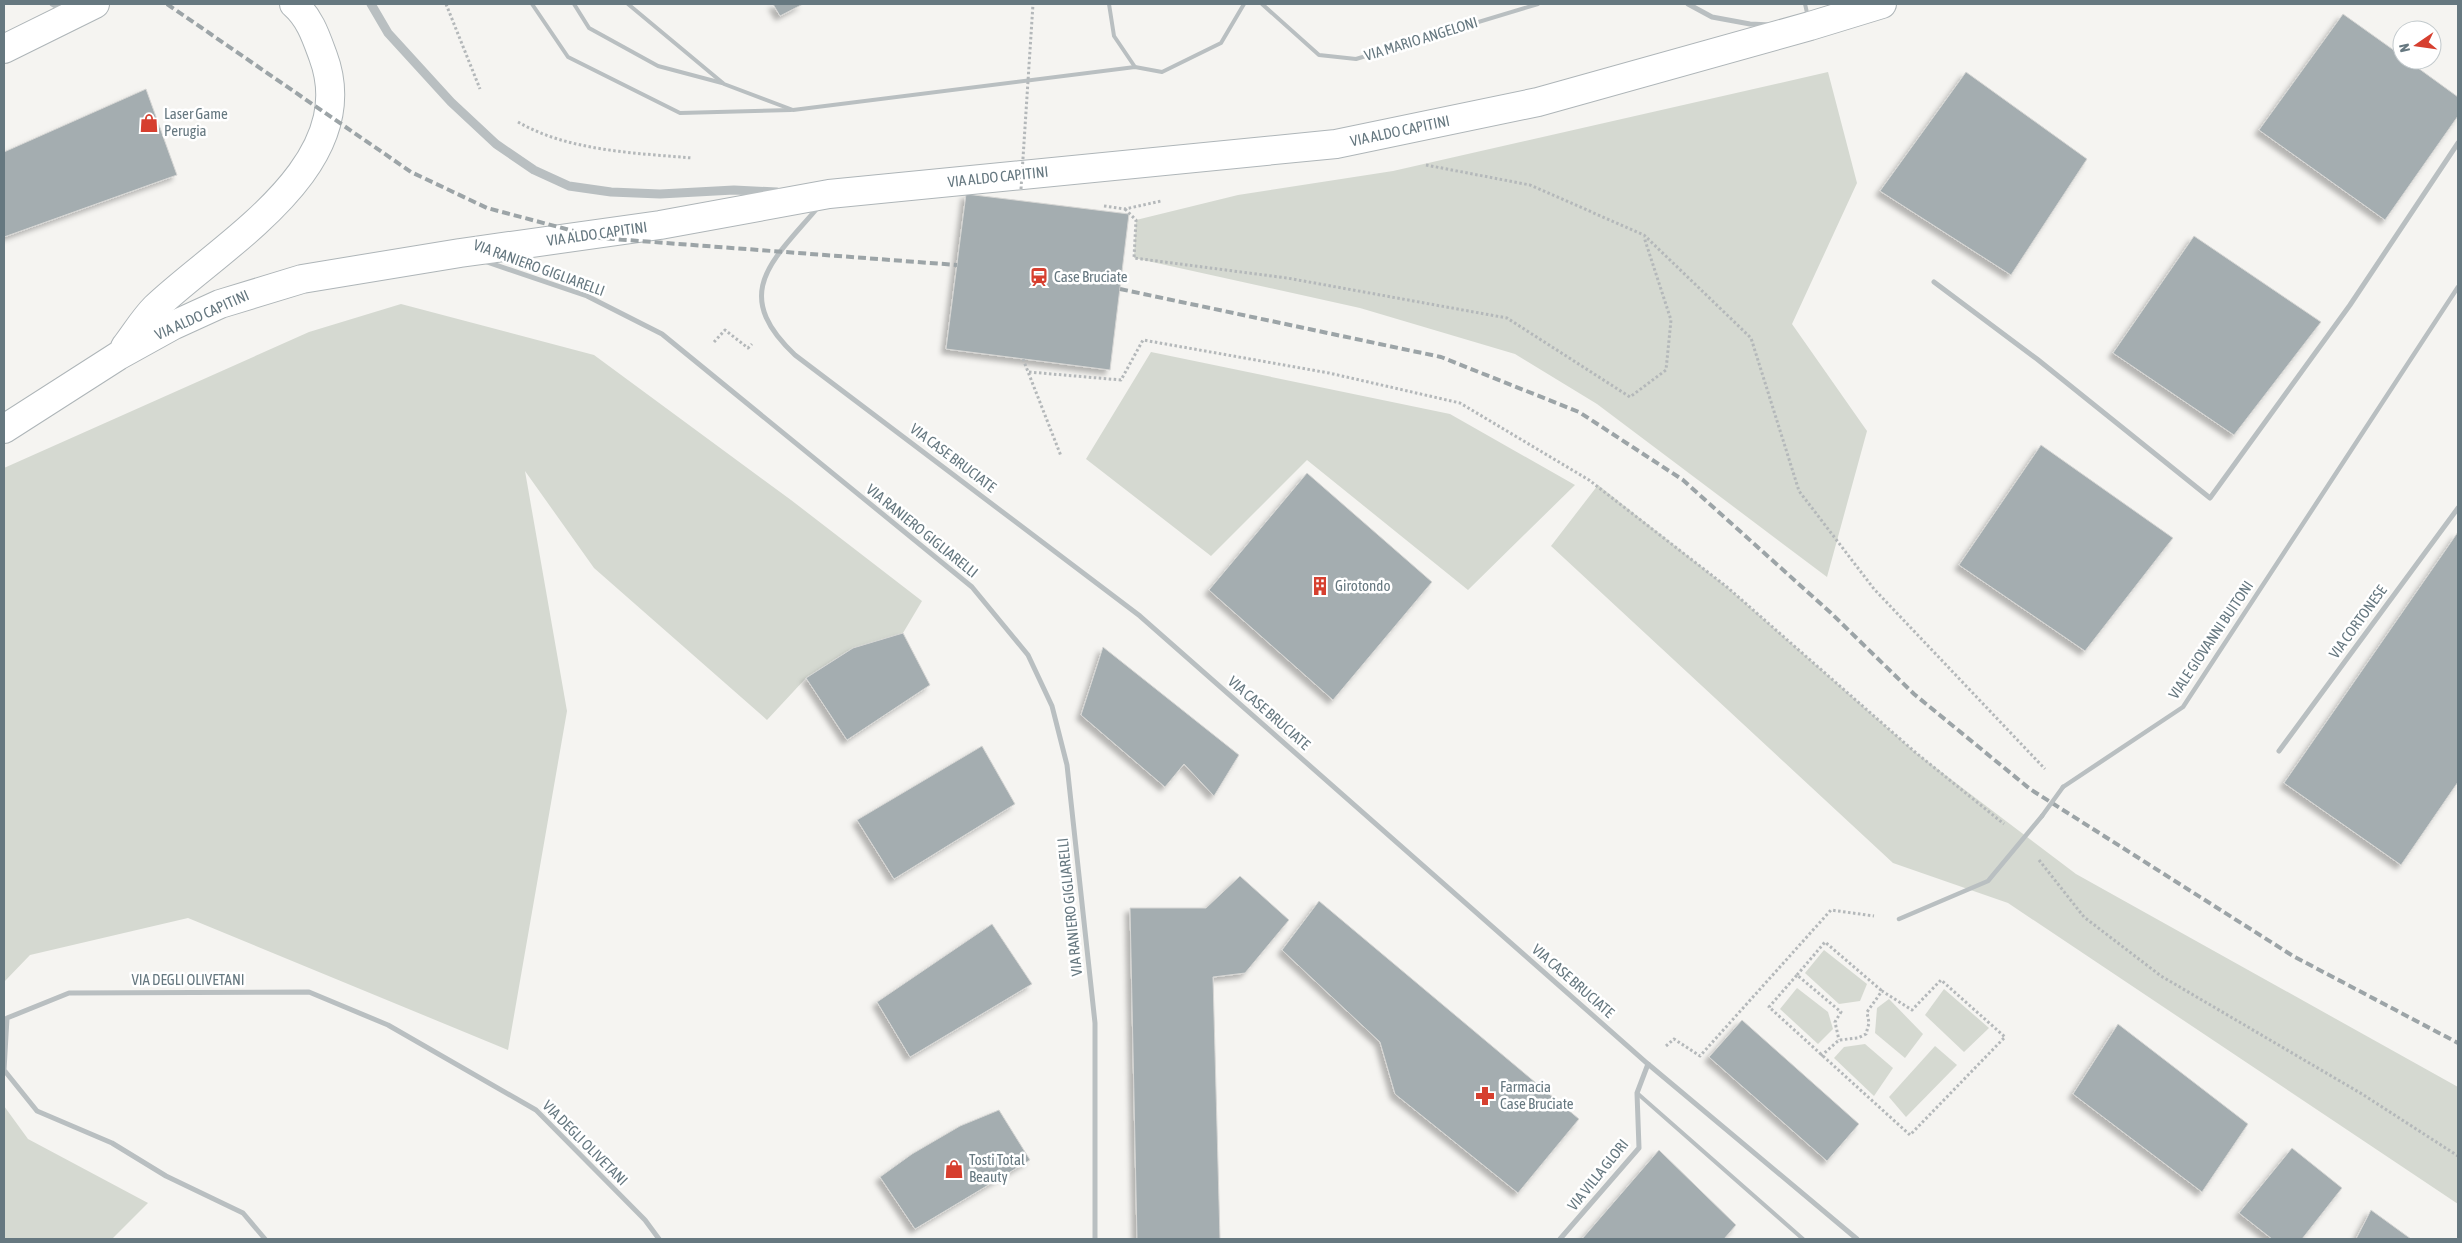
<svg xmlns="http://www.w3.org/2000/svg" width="2462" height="1243" viewBox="0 0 2462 1243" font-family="'Asap Condensed',sans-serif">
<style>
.green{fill:#d5d9d1}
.building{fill:#a4adb0;stroke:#d6d6d4;filter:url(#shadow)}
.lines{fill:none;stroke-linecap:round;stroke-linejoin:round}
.secondary-casing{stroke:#aeb5b8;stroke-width:30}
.path{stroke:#b4b8ba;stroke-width:3;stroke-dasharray:2.5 2.5;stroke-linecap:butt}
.service{stroke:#b9bfc1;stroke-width:4}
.pedestrian{stroke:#b9bfc1;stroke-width:4.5}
.minor{stroke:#b9bfc1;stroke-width:5}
.tertiary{stroke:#b9bfc1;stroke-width:9}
.secondary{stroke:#fff;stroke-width:28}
.rail{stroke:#9ca4a7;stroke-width:4;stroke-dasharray:8 4;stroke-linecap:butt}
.path-bridge{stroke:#b4b8ba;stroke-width:3;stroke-dasharray:2.5 2.5;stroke-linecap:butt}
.pedestrian-bridge{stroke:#b9bfc1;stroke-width:4.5}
.labels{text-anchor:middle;stroke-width:5;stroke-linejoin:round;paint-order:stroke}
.street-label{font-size:15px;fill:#667880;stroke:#fff}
.poi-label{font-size:15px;fill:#667880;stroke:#fff;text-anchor:start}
</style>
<defs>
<filter id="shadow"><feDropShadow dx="-4.5" dy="4.5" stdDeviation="2.5" flood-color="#0004"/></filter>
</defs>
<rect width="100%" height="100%" fill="#f5f4f1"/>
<g class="green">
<polygon points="1828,72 1857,183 1792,324 1867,431 1827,577 1597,404 1515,354 1360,308 1134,258 1136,220 1238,195 1393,171"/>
<polygon points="401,304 594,355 791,500 922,601 903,633 853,648 806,678 767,720 594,568 525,471 567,711 508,1050 188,918 30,955 4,982 4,468 309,332"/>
<polygon points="1151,352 1450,414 1575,485 1468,590 1307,460 1211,556 1086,459"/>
<polygon points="1598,485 1727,587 1915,752 2076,874 2458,1087 2458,1204 2008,903 1893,863 1551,546"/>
<polygon points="1824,950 1867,984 1860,1001 1839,1004 1805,973"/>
<polygon points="1797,988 1828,1012 1833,1029 1818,1044 1780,1009"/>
<polygon points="1944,989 1989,1028 1964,1052 1925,1015"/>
<polygon points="1889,999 1923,1034 1905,1058 1875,1033 1877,1008"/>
<polygon points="1865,1044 1893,1068 1874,1096 1834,1058 1844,1047"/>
<polygon points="1935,1046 1957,1065 1906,1117 1889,1097"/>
<polygon points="4,1106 28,1139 148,1203 112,1239 4,1239"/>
</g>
<g class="building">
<polygon points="773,4 803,4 780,16"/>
<polygon points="2343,14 2402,56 2402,60 2407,60 2458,97 2458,116 2385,220 2259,130"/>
<polygon points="1966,72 2087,159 2011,275 1880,191"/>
<polygon points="146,89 177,175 4,237 4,152"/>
<polygon points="966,194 1129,214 1110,370 946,349"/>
<polygon points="2194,236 2321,322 2234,435 2113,353"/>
<polygon points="2041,445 2173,538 2085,651 1959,565"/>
<polygon points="1307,473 1432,582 1333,700 1209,590"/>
<polygon points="2458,532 2458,782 2401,865 2284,783"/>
<polygon points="903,633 930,685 847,740 806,678 853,648"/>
<polygon points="1103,647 1239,755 1214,796 1184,764 1165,787 1081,715"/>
<polygon points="982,746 1015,804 894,879 857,820"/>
<polygon points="1240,876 1289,920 1245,973 1213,977 1220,1239 1137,1239 1130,908 1206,908"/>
<polygon points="1319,901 1579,1119 1518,1193 1395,1094 1380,1042 1282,950"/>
<polygon points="992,924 1032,984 910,1057 877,1002"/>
<polygon points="1742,1020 1859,1124 1827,1161 1709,1057"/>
<polygon points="2118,1024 2248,1124 2202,1192 2073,1094"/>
<polygon points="999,1110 1030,1160 915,1229 880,1177 912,1154 960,1126"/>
<polygon points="2292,1148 2342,1188 2302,1239 2272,1239 2239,1213"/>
<polygon points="1659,1150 1736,1225 1724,1239 1582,1239"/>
<polygon points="2371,1210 2411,1239 2356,1239"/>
</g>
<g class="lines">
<g class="secondary-casing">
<g id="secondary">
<polyline points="4,49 95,4"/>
<path d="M125,347c10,-13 19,-28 30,-39 66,-63 209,-142 168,-252 -7,-19 -13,-38 -29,-52"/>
<polyline points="4,429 118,356 174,325 220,304 302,279 460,253 660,225 829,194 1336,144 1538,102 1810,26 1882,4"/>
</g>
</g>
<g class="path">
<polyline points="446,4 480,89"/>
<path d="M518,122c50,29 117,31 174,36"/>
<polyline points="1426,165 1530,185 1644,235 1751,338 1799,491 1874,589 2045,769"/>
<polyline points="1104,206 1125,209 1161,201"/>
<polyline points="1125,209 1136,220 1134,258 1287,278 1507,318 1630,397 1666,370 1671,320 1644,237"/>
<polyline points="714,342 725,330 748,348 752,344"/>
<polyline points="1023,359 1061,456"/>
<polyline points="1029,372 1121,380 1143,340 1329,373 1460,403 1589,480 1727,587 1915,752 2004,824"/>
<polyline points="2039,860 2084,917 2161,976 2362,1094 2458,1156"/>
<polyline points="1797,975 1825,942 1882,991"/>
<polyline points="1666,1046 1674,1039 1700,1056 1831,910 1874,916"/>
<polyline points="1821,1056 1839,1040 1858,1038 1866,1034 1869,1023 1867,1012 1882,991 1912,1010 1941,980 2005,1037 1910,1135 1769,1007 1797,975 1841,1012 1835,1022 1839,1040"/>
</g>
<g class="service">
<polyline points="532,4 568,57 680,113 791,110"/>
<polyline points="574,4 589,28 658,66 722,83"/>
<polyline points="628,4 724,84 793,110 1135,67 1162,72 1221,43 1244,4"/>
<polyline points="1109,4 1114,36 1135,67"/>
<polyline points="1262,4 1319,55 1356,59 1538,4"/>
<polyline points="1805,4 1808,17"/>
<polyline points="1637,1093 1803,1239"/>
</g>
<g class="pedestrian">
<polyline points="2063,787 2183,707 2458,287"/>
<polyline points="1899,919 1988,881 2042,816"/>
</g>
<g class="minor">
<polyline points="52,4 63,10"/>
<polyline points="1688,4 1712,17 1750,24 1771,25"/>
<path d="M819,206c-44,53 -91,86 -24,149l345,261 508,448 209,175"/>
<polyline points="484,261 587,296 662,334 972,587 1028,655 1052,706 1067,765 1095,1023 1095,1239"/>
<polyline points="1934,282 2037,359 2210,498 2350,305 2458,143"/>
<polyline points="2279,751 2458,508"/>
<polyline points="265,1239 243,1213 166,1176 112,1143 37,1111 4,1070 7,1018 69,993 309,992 388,1025 536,1110 645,1220 659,1239"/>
<polyline points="1560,1239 1639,1148 1637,1093 1648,1064"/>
</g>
<polyline class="tertiary" points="371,4 388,33 451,102 496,144 534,170 569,186 611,192 660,194 734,190 777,192"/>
<use href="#secondary" class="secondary"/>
<g class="rail">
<polyline points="167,4 411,172 487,208 600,238 957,265"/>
<polyline points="1120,289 1441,357 1579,412 1683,480 1831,613 1914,694 2030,789 2293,956 2458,1043"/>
</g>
<polyline class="path-bridge" points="1021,189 1033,4"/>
<polyline class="pedestrian-bridge" points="2042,816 2063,787"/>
</g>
<defs>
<g id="shop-bare" transform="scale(1.5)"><path d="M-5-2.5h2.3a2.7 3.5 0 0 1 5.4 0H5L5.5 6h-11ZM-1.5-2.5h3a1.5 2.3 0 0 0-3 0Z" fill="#d63f2f" stroke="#fff" stroke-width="2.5" paint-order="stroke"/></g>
<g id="station-bare" transform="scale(1.5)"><path d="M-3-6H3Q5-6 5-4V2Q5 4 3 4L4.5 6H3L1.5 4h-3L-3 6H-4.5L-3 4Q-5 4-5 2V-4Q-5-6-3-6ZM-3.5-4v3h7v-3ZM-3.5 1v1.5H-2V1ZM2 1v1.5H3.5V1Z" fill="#d63f2f" stroke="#fff" stroke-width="2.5" paint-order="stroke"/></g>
<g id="building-bare" transform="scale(1.5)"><path d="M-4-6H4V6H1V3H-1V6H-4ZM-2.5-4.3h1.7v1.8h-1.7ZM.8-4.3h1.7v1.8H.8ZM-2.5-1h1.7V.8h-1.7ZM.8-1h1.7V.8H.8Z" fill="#d63f2f" stroke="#fff" stroke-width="2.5" paint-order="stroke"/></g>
<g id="pharmacy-bare" transform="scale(1.5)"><path d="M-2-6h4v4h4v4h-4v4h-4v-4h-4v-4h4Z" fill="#d63f2f" stroke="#fff" stroke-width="2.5" paint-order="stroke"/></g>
</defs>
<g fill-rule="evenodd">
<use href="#shop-bare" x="149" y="123"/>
<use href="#station-bare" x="1039" y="277"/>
<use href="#building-bare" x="1320" y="586"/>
<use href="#pharmacy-bare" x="1485" y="1096"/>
<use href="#shop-bare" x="954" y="1169"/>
</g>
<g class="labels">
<g class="street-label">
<text transform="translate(1421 39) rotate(-17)" y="5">VIA MARIO ANGELONI</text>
<text transform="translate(1400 131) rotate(-12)" y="5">VIA ALDO CAPITINI</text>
<text transform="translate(998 177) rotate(-6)" y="5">VIA ALDO CAPITINI</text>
<text transform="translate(597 234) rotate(-8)" y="5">VIA ALDO CAPITINI</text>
<text transform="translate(539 268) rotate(20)" y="5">VIA RANIERO GIGLIARELLI</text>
<text transform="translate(202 315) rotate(-24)" y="5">VIA ALDO CAPITINI</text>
<text transform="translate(953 458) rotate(37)" y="5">VIA CASE BRUCIATE</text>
<text transform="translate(922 531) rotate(39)" y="5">VIA RANIERO GIGLIARELLI</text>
<text transform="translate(2358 622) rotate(-54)" y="5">VIA CORTONESE</text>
<text transform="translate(2211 640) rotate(-56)" y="5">VIALE GIOVANNI BUITONI</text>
<text transform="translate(1269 713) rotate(41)" y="5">VIA CASE BRUCIATE</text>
<text transform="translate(1070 907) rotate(-96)" y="5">VIA RANIERO GIGLIARELLI</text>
<text x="188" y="985">VIA DEGLI OLIVETANI</text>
<text transform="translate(1573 981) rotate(41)" y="5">VIA CASE BRUCIATE</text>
<text transform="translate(585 1143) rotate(45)" y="5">VIA DEGLI OLIVETANI</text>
<text transform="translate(1598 1175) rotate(-51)" y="5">VIA VILLA GLORI</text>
</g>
<g class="poi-label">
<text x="164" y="119">Laser Game<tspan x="164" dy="17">Perugia</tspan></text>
<text x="1054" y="282">Case Bruciate</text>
<text x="1335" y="591">Girotondo</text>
<text x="1500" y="1092">Farmacia<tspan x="1500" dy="17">Case Bruciate</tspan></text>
<text x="969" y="1165">Tosti Total<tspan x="969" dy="17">Beauty</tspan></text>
</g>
</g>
<rect width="2462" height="1243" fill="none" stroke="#667880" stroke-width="10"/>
<g transform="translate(2417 45) rotate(257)"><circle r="24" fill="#ffffff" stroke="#c2c9cc"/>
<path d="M0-4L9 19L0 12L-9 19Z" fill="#d63f2f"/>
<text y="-8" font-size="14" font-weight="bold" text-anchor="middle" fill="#667880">N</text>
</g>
</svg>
